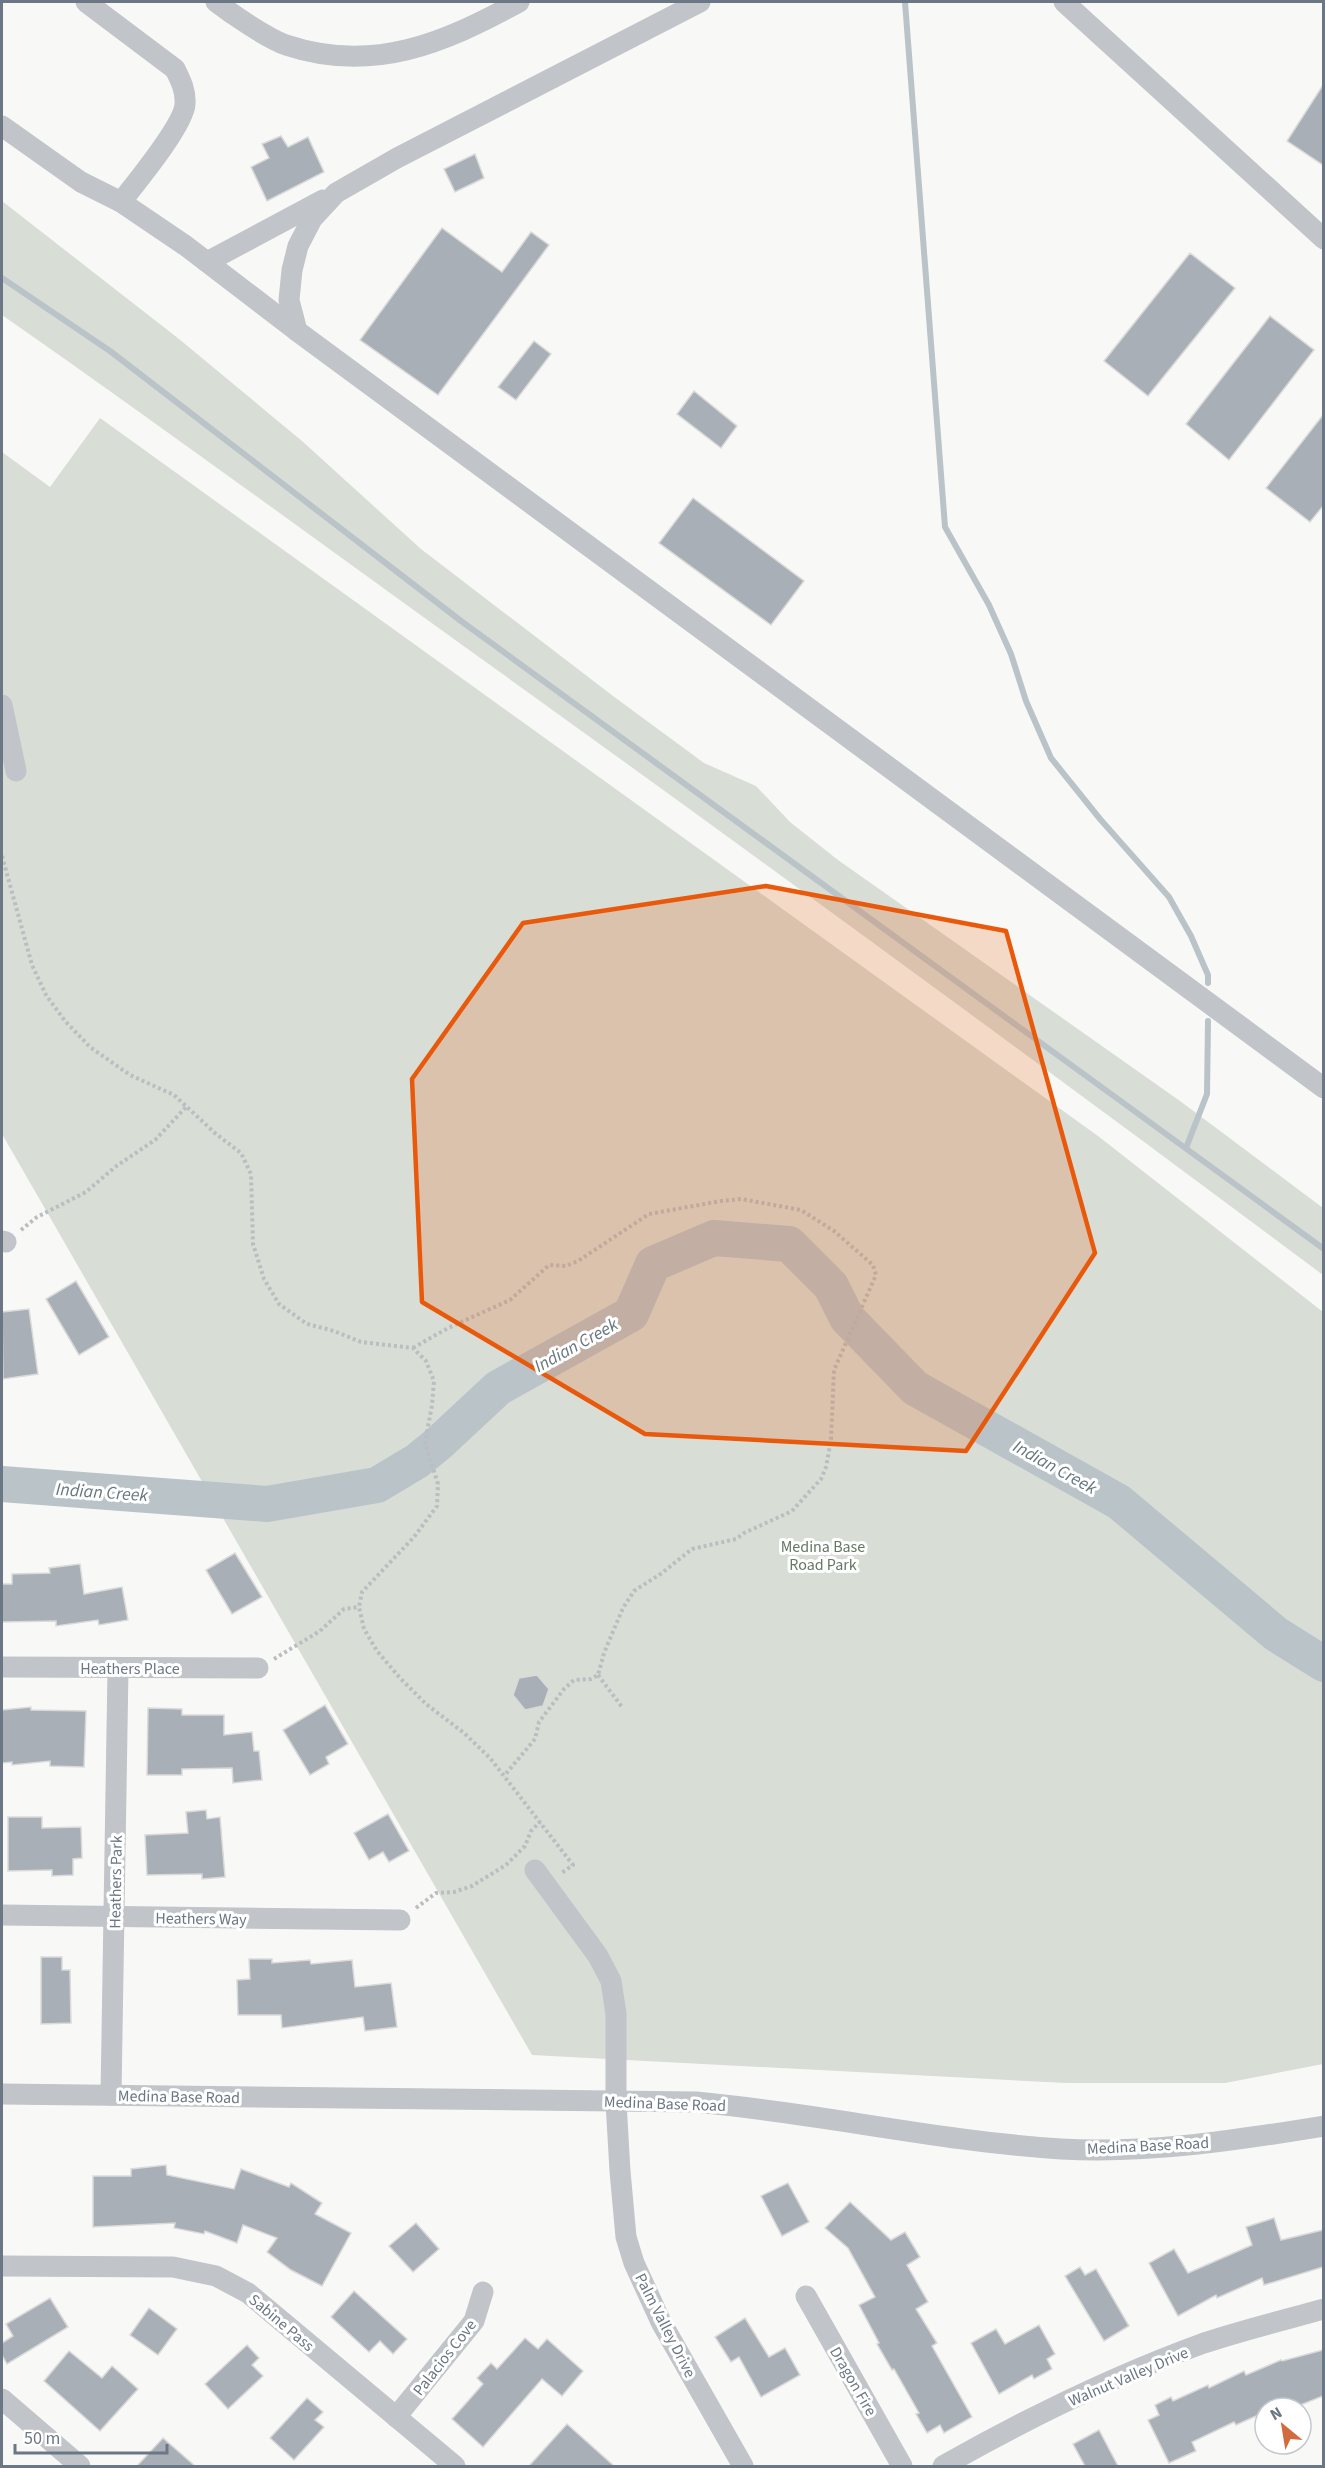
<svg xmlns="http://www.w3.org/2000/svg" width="1325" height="2468" viewBox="0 0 1325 2468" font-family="'Source Sans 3',sans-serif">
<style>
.green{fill:#d8ddd6}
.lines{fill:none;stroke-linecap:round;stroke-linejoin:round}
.stream{stroke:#bac3c8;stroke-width:6}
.river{stroke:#bac3c8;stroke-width:36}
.building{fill:#a9afb6;stroke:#dadad9;stroke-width:1.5}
.path{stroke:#bbbdc0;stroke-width:4;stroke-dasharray:3 3;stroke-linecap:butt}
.minor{stroke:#c1c4c8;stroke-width:21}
.marked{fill:#e8590c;fill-opacity:0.2;stroke:#e8590c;stroke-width:4.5;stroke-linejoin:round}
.labels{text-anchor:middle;stroke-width:6;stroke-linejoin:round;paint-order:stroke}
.park-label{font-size:16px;fill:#667765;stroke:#fff}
.street-label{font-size:16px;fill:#6b7784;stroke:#fff}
.water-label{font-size:18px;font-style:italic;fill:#67777f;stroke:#fff}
</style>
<rect width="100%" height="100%" fill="#f8f9f7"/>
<g class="green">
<path d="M2,201l177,138 123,102 119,108 192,147 91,67 52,23 34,36 48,38 342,241 143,107v67c-300,-224 -603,-445 -908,-664 -137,-99 -274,-199 -413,-296z"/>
<polygon points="100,418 1098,1136 1323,1312 1323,2064 1225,2083 1066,2083 532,2055 2,1134 2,452 50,487"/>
</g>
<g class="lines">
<g class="stream">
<polyline points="905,2 945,527 989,605 1011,654 1026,701 1051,758 1100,819 1169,897 1191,936 1208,975 1208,983"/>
<polyline points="2,278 110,351 461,621 1324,1249"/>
<polyline points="1186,1148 1207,1094 1208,1021"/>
</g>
<polyline class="river" points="2,1484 267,1504 377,1485 417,1461 439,1443 498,1388 631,1314 653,1264 714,1238 789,1244 831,1286 847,1318 915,1388 1119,1502 1276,1634 1324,1664"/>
</g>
<g class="building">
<polygon points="1323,85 1323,165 1287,141"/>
<polygon points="281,136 288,147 308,137 324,172 267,201 251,167 269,158 262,144"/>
<polygon points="475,154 484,178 455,192 444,169"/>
<polygon points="442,228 502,272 531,232 549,245 438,395 360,340"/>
<polygon points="1190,253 1235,288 1148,396 1104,361"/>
<polygon points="1270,316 1314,350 1229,460 1186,424"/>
<polygon points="534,341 551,354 516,400 498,387"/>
<polygon points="694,391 737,426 721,448 677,414"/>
<polygon points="1323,415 1323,506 1310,522 1266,488"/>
<polygon points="693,498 804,581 771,625 659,543"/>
<polygon points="76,1281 109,1337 79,1355 46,1299"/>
<polygon points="29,1309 38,1374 3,1379 2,1312"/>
<polygon points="235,1553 262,1597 232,1614 206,1570"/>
<polygon points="80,1564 84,1594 122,1587 128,1620 99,1625 98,1620 56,1626 56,1621 2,1622 2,1584 12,1584 12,1574 50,1573 49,1568"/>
<polygon points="537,1675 549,1689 543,1706 525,1710 513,1695 519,1678"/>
<polygon points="325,1705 348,1744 326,1757 329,1764 310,1775 283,1730"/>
<polygon points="31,1707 31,1710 86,1711 84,1767 50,1766 50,1761 12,1765 12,1762 2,1763 2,1710"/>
<polygon points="148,1708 182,1709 182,1715 224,1715 224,1735 252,1732 254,1751 259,1751 262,1780 233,1783 232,1768 182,1769 182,1775 147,1775"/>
<polygon points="206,1810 207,1819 220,1817 225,1877 202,1879 202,1874 147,1875 145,1835 188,1833 186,1812"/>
<polygon points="388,1814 409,1851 389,1862 383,1852 369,1860 354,1833"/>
<polygon points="8,1817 42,1817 42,1828 81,1827 82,1858 73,1859 73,1875 52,1876 52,1870 8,1871"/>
<polygon points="41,1957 62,1957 62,1970 70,1970 71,2023 41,2024"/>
<polygon points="249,1959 272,1959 272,1963 310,1960 311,1964 352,1960 355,1987 391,1983 397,2027 365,2031 363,2017 282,2028 281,2015 238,2015 237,1980 250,1979"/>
<polygon points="166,2165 167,2175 234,2189 241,2169 289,2187 291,2183 322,2203 315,2214 351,2233 322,2286 291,2270 267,2252 277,2238 243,2225 237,2243 205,2231 204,2234 174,2228 175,2223 93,2227 93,2176 131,2176 131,2169"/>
<polygon points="788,2183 809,2222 782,2236 761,2196"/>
<polygon points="850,2202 891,2240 905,2232 920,2257 907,2265 928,2302 916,2309 937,2343 932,2346 972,2417 944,2433 940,2425 927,2433 916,2414 919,2413 894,2369 892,2370 877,2344 879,2343 859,2305 875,2297 848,2248 825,2228"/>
<polygon points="1274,2218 1281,2240 1323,2230 1323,2267 1264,2285 1262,2278 1217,2298 1216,2295 1178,2316 1149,2263 1174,2249 1188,2273 1252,2245 1246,2227"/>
<polygon points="416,2223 439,2249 413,2272 389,2246"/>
<polygon points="1080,2267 1085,2275 1096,2269 1129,2326 1104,2341 1065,2276"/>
<polygon points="354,2291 407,2339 393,2354 380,2341 369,2352 331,2317"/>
<polygon points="50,2298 68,2327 7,2364 2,2355 2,2343 13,2336 6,2324"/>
<polygon points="149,2308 177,2329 158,2355 130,2335"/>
<polygon points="745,2318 769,2357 785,2348 800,2375 761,2397 739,2357 731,2362 715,2337"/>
<polygon points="1039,2325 1055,2354 1047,2359 1052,2369 1034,2379 1032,2375 999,2394 971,2343 996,2329 1005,2344"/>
<polygon points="525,2338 538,2349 547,2339 583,2371 562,2396 542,2379 483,2447 452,2419 483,2384 477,2378 491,2363 497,2369"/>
<polygon points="247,2345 259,2358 252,2365 263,2376 228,2409 205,2384"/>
<polygon points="1323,2350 1323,2396 1293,2408 1265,2408 1265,2412 1236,2425 1234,2422 1192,2442 1196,2451 1169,2463 1148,2420 1159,2415 1155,2405 1171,2397 1173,2401 1208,2385 1209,2388 1244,2371 1246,2375 1281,2360 1282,2361"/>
<polygon points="69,2351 102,2378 112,2366 138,2389 100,2431 44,2381"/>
<polygon points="307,2398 323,2412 315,2420 324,2427 294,2460 270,2438"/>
<polygon points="567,2424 614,2466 529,2466"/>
<polygon points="1099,2430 1118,2466 1085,2466 1073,2444"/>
<polygon points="163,2438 195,2466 137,2466"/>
</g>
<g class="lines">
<g class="path">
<polyline points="2,856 32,965 46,995 65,1021 90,1047 130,1075 174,1095 216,1134 241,1153 251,1174 253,1244 264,1279 279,1304 307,1324 334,1331 361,1342 413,1348 426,1361 434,1381 432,1405 425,1443 438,1484 437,1506 414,1537 362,1592 359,1607 364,1629 377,1651 400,1678 426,1704 464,1733 490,1758 573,1865 560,1874"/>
<polyline points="21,1230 37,1217 86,1192 115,1167 155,1140 187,1106"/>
<polyline points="413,1348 448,1328 510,1300 549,1265 566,1266 578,1261 649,1214 721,1201 741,1199 801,1210 834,1231 873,1265 876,1275 834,1370 831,1440 826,1467 821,1479 792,1511 744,1533 736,1539 692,1549 662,1573 634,1591 623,1608 604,1653 598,1675 591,1679 574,1680 564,1689 539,1722 535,1739 504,1776"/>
<polyline points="274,1659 320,1631 344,1609 359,1607"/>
<polyline points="598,1675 622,1707"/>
<polyline points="416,1908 436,1893 454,1892 472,1886 506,1865 525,1846 531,1831 540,1822"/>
</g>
<g class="minor">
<path d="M86,2l89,67c6,12 11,22 10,35 -1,21 -50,80 -64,98"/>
<path d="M216,2c17,13 51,36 70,43 87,29 158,-2 233,-43"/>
<polyline points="700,2 397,158 336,193 312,219 298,246 292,270 289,300 297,331 1324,1088"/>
<polyline points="1064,2 1324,239"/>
<polyline points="2,126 81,182 121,202 186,246 297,331"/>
<polyline points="207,262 323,200"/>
<polyline points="2,705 16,771"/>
<polyline points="2,1241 6,1242"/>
<polyline points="2,1667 258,1668"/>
<polyline points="535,1870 598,1956 611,1981 616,2014 616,2102 620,2171 626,2237 634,2263 661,2322 743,2466"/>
<polyline points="2,1915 400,1920"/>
<path d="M2,2094l694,8c122,11 242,39 365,47 86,5 178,-9 263,-23"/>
<polyline points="111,2095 118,1669"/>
<polyline points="2,2266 173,2267 216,2276 248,2293 455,2466"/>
<polyline points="806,2296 902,2466"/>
<polyline points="2,2399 80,2466"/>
<polyline points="396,2417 474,2321 483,2292"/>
<path d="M943,2466c83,-47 170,-90 261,-123 39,-13 80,-23 120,-34"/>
</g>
</g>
<path class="marked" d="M766,886l240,45 89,322 -129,198 -321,-17 -223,-132 -10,-223 111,-156z"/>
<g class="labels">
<g class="park-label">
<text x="823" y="1552">Medina Base<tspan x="823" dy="18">Road Park</tspan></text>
</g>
<g class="street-label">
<text x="130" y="1674">Heathers Place</text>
<text transform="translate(115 1882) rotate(-89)" y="6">Heathers Park</text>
<text transform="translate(201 1918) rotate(1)" y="6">Heathers Way</text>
<text transform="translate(179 2096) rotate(1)" y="6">Medina Base Road</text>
<text transform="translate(665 2103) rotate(2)" y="6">Medina Base Road</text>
<text transform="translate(1148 2145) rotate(-3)" y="6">Medina Base Road</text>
<text transform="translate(282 2322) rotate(40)" y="6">Sabine Pass</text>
<text transform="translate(666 2325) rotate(63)" y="6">Palm Valley Drive</text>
<text transform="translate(444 2357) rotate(-52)" y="6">Palacios Cove</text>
<text transform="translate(1128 2376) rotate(-23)" y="6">Walnut Valley Drive</text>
<text transform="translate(854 2381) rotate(60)" y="6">Dragon Fire</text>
</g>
<g class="water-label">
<text transform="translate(576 1345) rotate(-29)" y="6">Indian Creek</text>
<text transform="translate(1055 1467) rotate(29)" y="6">Indian Creek</text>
<text transform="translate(102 1492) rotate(4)" y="6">Indian Creek</text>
</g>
</g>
<rect width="1325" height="2468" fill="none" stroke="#6b7784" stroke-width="6"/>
<g transform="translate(1283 2426) rotate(330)"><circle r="28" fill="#ffffff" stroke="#c4c9ce" stroke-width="1.5"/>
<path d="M0-4.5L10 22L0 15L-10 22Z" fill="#d26c3d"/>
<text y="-9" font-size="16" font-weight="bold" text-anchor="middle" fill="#6b7784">N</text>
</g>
<path d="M15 2444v9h152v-9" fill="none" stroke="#6b7784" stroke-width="3"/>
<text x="24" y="2444" font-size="18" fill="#6b7784" stroke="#ffffff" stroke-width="4.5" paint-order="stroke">50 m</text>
</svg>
